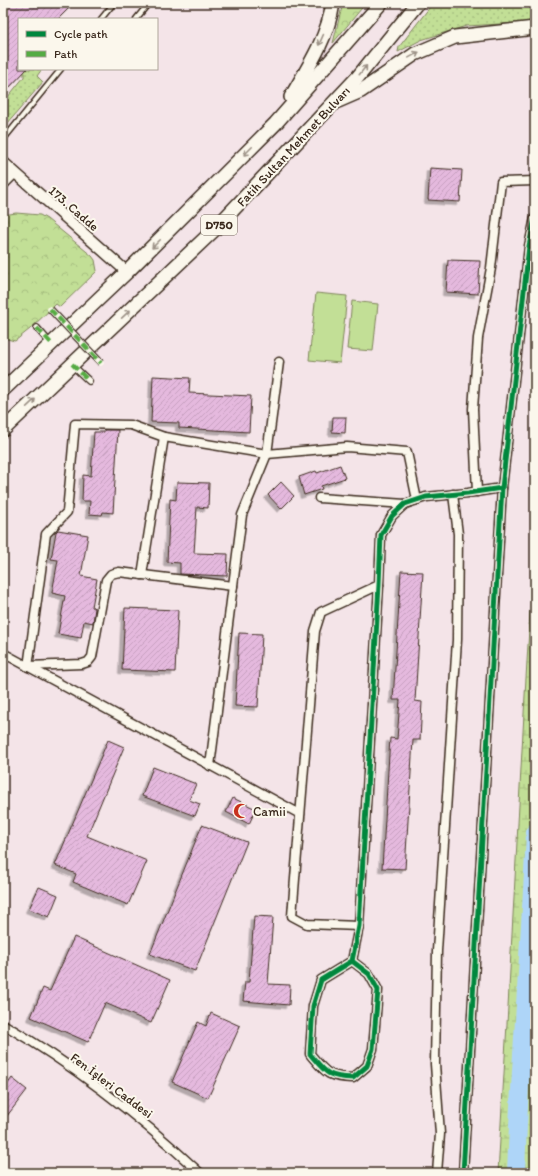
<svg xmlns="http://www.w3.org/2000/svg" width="538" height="1176" viewBox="0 0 538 1176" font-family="Itim,sans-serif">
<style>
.grass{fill:url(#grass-dots);stroke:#7e845a}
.forest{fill:url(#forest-crowns);stroke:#7e845a}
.wetland{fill:url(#wetland-marsh);stroke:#7e845a}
.garden{fill:#c2df96;stroke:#7e845a}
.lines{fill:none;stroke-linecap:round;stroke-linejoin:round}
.river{stroke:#aed5f8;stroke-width:18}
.building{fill:url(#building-hatch);stroke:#3b2a1e;filter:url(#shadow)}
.service-casing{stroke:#3b2a1e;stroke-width:7}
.pedestrian-casing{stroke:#3b2a1e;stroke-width:8}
.minor-casing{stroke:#3b2a1e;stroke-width:11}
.tertiary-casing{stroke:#3b2a1e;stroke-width:13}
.trunk-casing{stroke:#3b2a1e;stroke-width:16}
.service{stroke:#fbf7ec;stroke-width:4}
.pedestrian{stroke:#fbf7ec;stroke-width:5.5}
.minor{stroke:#fbf7ec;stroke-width:8}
.tertiary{stroke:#fbf7ec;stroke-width:10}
.trunk{stroke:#fbf7ec;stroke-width:13}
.pedestrian-bridge-casing{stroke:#3b2a1e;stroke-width:8;stroke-linecap:butt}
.pedestrian-bridge{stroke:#fbf7ec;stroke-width:5.5}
.quiet{stroke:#55ab43;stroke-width:4;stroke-dasharray:8 4;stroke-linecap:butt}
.cycleway-casing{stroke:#fbf7ec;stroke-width:8}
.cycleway{stroke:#00873e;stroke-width:5}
.oneway{stroke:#9b9085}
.labels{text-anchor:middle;stroke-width:4;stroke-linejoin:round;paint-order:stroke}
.shield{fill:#fbf7ec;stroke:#75685c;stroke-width:1}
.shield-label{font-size:12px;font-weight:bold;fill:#3b2a1e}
.street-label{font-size:13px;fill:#3b2a1e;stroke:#fbf7ec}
.poi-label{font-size:13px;fill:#3b2a1e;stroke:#fbf7ec;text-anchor:start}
</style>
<defs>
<pattern id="grass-dots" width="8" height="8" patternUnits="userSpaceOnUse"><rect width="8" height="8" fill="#c2df96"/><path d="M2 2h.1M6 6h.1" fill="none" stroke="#a8c081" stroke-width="1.8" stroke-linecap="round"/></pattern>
<pattern id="forest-crowns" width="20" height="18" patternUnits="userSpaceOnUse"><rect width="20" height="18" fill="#c2df96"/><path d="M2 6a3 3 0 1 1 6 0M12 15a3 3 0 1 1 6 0" fill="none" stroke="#a8c081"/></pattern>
<pattern id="wetland-marsh" width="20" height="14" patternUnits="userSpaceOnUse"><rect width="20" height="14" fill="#c2df96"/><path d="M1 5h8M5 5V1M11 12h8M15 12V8" fill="none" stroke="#a8c081"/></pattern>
<pattern id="building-hatch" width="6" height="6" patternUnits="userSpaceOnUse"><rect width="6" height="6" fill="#e5b9de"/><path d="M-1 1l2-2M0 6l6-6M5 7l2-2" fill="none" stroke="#c59fbe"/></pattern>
<filter id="shadow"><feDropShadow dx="-3.5" dy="3.5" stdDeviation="0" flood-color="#0004"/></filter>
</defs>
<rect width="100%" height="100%" fill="#f4e4e8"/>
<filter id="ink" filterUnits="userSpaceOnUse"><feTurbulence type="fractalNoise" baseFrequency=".025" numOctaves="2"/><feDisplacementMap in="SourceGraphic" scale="8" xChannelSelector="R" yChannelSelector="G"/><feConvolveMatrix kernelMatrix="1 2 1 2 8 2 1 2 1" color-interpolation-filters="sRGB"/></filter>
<g filter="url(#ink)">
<g class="grass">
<polygon points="433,3 524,3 535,9 535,22 466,26 421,40 398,52 399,47"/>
<polygon points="27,69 42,69 37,76 43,82 7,124 3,120 3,103 24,77 24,72"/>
</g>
<g class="forest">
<polygon points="343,3 366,3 333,43"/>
<polygon points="16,213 40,215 47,219 92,256 95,260 97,271 60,307 56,304 30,329 15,341 3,338 3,215"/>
</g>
<path class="wetland" d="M535,529v644h-37c14,-215 23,-429 37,-644z"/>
<g class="garden">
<polygon points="316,293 347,296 340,363 309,360"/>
<polygon points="352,301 378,304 373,351 347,349"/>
</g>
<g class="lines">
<path class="river" d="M516,1173c4,-114 14,-227 19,-341"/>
</g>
<g class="building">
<polygon points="3,3 74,3 58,19 19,19 19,69 27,69 7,90 3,86"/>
<polygon points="430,168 462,170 460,202 428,200"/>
<polygon points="448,260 480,261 478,294 446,292"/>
<polygon points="153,376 190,378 189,393 251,396 249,432 179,428 179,423 151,422"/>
<polygon points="333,417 346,417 345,433 332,432"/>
<polygon points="104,430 118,430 113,513 103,512 102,515 89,514 90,501 82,501 83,475 91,476 94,432 104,432"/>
<polygon points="340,465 345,478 321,486 322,489 304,495 299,477 316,471 317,473"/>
<polygon points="177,482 209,483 208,508 197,507 194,553 228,554 227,576 180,574 180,563 167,562 170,499 176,500"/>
<polygon points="281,482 294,496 281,509 268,495"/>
<polygon points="58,530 88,535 81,576 97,579 92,607 95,608 93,623 84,621 81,638 58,634 65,596 52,593 58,560 51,559 56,532"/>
<polygon points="401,571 423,572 415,701 422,702 420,740 413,740 405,869 382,868 390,738 397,739 400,700 393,700"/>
<polygon points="125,608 178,610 175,672 122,670"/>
<polygon points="239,633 262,634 258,707 235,706"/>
<polygon points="108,740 124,747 87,836 147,861 128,905 73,882 76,874 55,865"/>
<polygon points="153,767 196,784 189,800 200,804 195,816 142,796"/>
<polygon points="233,798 256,809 249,824 226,812"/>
<polygon points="202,825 247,842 195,971 150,954"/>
<polygon points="39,887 58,895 49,917 29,909"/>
<polygon points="254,916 273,917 268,984 290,985 289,1005 243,1001 245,982 249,982"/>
<polygon points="74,937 170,980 151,1023 105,1003 88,1042 31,1017 43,988 50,991"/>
<polygon points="211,1013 240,1026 208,1098 172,1082 198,1022 206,1026"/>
<polygon points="12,1078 27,1090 3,1121 3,1090"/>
</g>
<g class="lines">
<g class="service-casing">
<g id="service">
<polyline points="101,19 114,3"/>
<polyline points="136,19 149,3"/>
<polyline points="3,140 61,69"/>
</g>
</g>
<g class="pedestrian-casing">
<g id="pedestrian">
<polyline points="37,328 51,344"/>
<polyline points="72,365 89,381"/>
</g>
</g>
<g class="minor-casing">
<g id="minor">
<polyline points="477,492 473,409 478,338 491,268 501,182 535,181"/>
<polyline points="319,498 405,504"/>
<polyline points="142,575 164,437"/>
<polyline points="3,653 300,814"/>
<polyline points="28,666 82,664 88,662 92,657 106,580 111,574 119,572 233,586"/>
<polyline points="28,667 46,534 67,512 75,424 131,425 164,437 267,454 347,447 407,452 417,500"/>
<polyline points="210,766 242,515 267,454 279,362"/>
<polyline points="359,926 307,924 292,916 315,631 321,612 379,585"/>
<path d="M352,961l17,13 9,16 -5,59 -6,17 -14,12c-26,-1 -27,-5 -43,-24l3,-48 8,-26 31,-19 7,-35 20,-341 2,-50 11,-19 13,-12 21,-7 42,-4 34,-5"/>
<path d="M3,1024c71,41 137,93 197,149"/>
<polyline points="437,1173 440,1134 435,1064 437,951 457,640 458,534 453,494"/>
<polyline points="463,1173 502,488 529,246 535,218"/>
</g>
</g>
<g class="tertiary-casing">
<g id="tertiary">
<polyline points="3,162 127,272"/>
<polyline points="3,184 14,173"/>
</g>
</g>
<g class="trunk-casing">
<g id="trunk">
<path d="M291,97c17,-29 37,-60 42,-94"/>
<polyline points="338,101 361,91 415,54 455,37 535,28"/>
<polyline points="3,390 127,272 275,124 381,3"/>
<polyline points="3,430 214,230 357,78 418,3"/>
</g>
</g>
<use href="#service" class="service"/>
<use href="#pedestrian" class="pedestrian"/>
<use href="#minor" class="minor"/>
<use href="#tertiary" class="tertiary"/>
<use href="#trunk" class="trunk"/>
<g class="pedestrian-bridge-casing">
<polyline id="pedestrian-bridge" points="50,309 101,363"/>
</g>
<use href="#pedestrian-bridge" class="pedestrian-bridge"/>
<g class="quiet">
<polyline points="50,309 101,363"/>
<polyline points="37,328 52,344"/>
<polyline points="72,364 89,381"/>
</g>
<g class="cycleway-casing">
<g id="cycleway">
<path d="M352,961l17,13 9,16 -5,59 -6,17 -14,12c-26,-1 -27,-5 -43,-24l3,-48 8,-26 31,-19 7,-35 20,-341 2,-50 11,-19 13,-12 21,-7 42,-4 34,-5"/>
<polyline points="463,1173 502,488 529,246 535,218"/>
</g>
</g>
<use href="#cycleway" class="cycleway"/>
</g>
<defs><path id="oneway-shaft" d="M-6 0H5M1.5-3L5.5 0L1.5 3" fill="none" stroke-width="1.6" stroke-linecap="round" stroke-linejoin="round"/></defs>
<g class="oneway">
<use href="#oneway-shaft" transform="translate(321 40) rotate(114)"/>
<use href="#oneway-shaft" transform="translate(414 55) rotate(-29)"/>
<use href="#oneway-shaft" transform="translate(363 70) rotate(-51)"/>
<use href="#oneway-shaft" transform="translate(248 151) rotate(135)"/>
<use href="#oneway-shaft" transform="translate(156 244) rotate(135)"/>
<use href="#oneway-shaft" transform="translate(126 314) rotate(-43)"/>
<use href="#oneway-shaft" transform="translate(31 403) rotate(-43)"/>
</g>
</g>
<defs>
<g id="mosque-bare" transform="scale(1.2)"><path d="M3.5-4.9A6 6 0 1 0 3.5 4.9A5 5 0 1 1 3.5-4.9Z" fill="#c8321e" stroke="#fbf7ec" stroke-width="2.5" paint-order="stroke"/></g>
</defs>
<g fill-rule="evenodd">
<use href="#mosque-bare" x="241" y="811"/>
</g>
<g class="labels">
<rect class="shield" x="201" y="215" width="36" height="20" rx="3"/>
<g class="shield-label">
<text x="219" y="229">D750</text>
</g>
<g class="street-label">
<text transform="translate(293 146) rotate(-47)" y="5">Fatih Sultan Mehmet Bulvarı</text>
<text transform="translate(74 208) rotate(41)" y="5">173. Cadde</text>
<text transform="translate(112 1085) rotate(37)" y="5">Fen İşleri Caddesi</text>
</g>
<g class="poi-label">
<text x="253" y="816">Camii</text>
</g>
</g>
<rect width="538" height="1176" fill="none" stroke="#fbf7ec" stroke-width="16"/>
<rect x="8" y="8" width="522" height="1160" fill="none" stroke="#3b2a1e" stroke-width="1.5" filter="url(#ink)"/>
<rect x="18" y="18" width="140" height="52" fill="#fbf7ec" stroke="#aea59a"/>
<rect x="26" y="31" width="20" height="6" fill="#00873e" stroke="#aea59a"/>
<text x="54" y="38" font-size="12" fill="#3b2a1e">Cycle path</text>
<rect x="26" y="51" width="20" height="6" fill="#55ab43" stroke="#aea59a"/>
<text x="54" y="58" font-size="12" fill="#3b2a1e">Path</text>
</svg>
